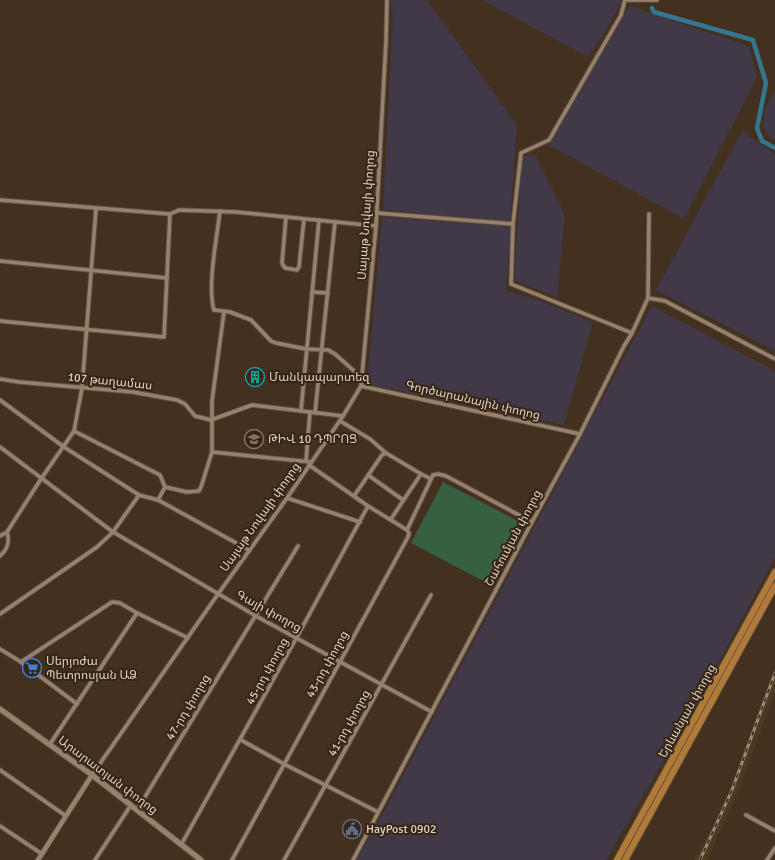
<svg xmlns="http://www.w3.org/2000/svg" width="775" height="860" viewBox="0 0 775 860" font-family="Signika,'Noto Sans Armenian',sans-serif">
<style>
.industrial{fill:#413848}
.built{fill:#4f3720}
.green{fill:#376043}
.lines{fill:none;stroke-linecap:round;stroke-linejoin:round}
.canal{stroke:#327690;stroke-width:4.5}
.minor-casing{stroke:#5e4f3f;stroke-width:5.5}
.tertiary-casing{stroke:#5e4f3f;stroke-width:6}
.secondary-casing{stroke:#5e4f3f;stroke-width:7}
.trunk-casing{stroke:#5e4f3f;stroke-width:8}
.minor{stroke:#97816d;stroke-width:3.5}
.tertiary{stroke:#97816d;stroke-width:4.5}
.secondary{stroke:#97816d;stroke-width:5}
.trunk{stroke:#b27a38;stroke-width:6}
.rail-casing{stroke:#998a7c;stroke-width:3}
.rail{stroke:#382614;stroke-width:1.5;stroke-dasharray:4.5;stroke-linecap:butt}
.labels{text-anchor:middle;stroke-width:4;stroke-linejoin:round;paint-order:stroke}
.street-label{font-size:12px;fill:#dbcfc4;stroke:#382614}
.poi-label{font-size:12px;fill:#dbcfc4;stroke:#382614;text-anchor:start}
</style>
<rect width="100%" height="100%" fill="#43301e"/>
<g class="industrial">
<polygon points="390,0 427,0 517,125 510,222 383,210 393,14"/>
<polygon points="482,0 621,0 621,3 606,30 588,57"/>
<polygon points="630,5 655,15 749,46 757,77 684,219 549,145 597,60"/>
<polygon points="775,92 775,140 767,135 763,126 765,108 773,94"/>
<polygon points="742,131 775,154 775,351 656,290"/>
<polygon points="535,155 565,215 557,297 514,280 521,172 523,156"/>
<polygon points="382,217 511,226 506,290 538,300 593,322 564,425 367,384"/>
<polygon points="652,306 775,371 775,557 697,703 606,860 356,860 383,813 597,408"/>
</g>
<polygon class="built" points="775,667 775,693 736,797 707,860 694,860 719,815 726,800"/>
<g class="green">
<polygon points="443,482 520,522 487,583 411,543"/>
<polygon points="775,577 775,583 676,764 674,763"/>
<polygon points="668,774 670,775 623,860 620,860"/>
</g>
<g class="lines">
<polyline class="canal" points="652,8 654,12 753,40 766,83 757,128 762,141 775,148"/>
<g class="minor-casing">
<g id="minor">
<polyline points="625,0 621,15 549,140 521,153 513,224 511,284 632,333"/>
<polyline points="625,0 657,0"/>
<polyline points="0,200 170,214 179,210 236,212 376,226"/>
<path d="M220,211c-3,26 -13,75 -6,99l16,2 21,8 20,21 5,2 30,6 22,1 7,4 27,24"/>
<polyline points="377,213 513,224"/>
<polyline points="286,217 282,263 285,268 297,270 299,267 304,219"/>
<polyline points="0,261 167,278"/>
<polyline points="312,292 328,293"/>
<polyline points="648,298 665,301 775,359"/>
<polyline points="224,312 212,401 212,452 311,462"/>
<polyline points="0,321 164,337 170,214"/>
<polyline points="0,379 19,382 133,392 177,400 185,404 195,416 211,420 252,405 343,416"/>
<polyline points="361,386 580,434"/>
<polyline points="0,400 64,447 139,495 158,500 249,550"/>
<polyline points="301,411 319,220"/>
<polyline points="315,413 335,222"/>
<polyline points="340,421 370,439 386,453"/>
<polyline points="74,431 160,475 165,487 158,500"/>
<polyline points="0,447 113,532 256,616 432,712"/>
<polyline points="306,461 310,412"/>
<polyline points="309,465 368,506 407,530"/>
<polyline points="368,475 403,500"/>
<polyline points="165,487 187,492 199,491 201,487 212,452"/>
<polyline points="354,496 382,455 386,453 421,474 431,479"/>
<polyline points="287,498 360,522"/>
<polyline points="391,519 421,474"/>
<polyline points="0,536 7,532 41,479 74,431 82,388 96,209"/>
<path d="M0,556c8,-7 10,-14 7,-24"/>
<polyline points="0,614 97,547 113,532 139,495"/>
<polyline points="0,649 21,662 77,704"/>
<polyline points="21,662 112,602 120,603 137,613 188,638"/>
<polyline points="241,740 284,764 378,812"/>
<polyline points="50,744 137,613"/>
<polyline points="0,770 66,816"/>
<polyline points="92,775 218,594 287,498 343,416 361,386 376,226 386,41 387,0"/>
<polyline points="137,810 298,546"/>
<polyline points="746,815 775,831"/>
<polyline points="0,826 42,854"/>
<polyline points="181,845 297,637 368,506"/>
<polyline points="95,860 131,805"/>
<polyline points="232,860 408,537 409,533 407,530 433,475 438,474 446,476 532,522"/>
<polyline points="284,860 431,595"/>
<polyline points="353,860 532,522 580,434 624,346 632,333 648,298 649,214"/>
<polyline points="767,860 775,848"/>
</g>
</g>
<g class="tertiary-casing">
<polyline id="tertiary" points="38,860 92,775"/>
</g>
<g class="secondary-casing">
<polyline id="secondary" points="0,709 92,775 201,860"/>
</g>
<g class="trunk-casing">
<g id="trunk">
<polyline points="617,860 775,572"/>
<polyline points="625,860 775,586"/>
</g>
</g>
<use href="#minor" class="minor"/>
<use href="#tertiary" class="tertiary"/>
<use href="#secondary" class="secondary"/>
<use href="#trunk" class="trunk"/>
<g class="rail-casing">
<polyline id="rail" points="700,860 732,790 775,673"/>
</g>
<use href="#rail" class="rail"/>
</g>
<defs>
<g id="building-ring" transform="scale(1)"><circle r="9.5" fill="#382614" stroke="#0f9aa8" stroke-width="1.5"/><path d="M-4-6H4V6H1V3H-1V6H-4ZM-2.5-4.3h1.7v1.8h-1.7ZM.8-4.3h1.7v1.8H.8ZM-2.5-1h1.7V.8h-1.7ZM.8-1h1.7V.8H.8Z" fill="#0f9aa8"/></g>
<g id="school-ring" transform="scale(1)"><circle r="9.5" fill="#382614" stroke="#8d6e63" stroke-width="1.5"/><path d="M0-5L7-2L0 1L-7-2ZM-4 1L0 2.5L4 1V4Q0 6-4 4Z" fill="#8d6e63"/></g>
<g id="supermarket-ring" transform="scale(1)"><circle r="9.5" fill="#382614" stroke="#3f7fe0" stroke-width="1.5"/><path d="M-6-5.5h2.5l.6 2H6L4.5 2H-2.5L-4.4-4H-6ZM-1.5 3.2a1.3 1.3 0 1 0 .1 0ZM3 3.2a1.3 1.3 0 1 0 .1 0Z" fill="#3f7fe0"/></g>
<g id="civic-ring" transform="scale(1)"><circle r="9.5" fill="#382614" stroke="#5c6f8a" stroke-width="1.5"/><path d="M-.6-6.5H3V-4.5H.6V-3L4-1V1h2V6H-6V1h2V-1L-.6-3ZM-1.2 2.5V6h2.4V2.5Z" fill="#5c6f8a"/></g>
</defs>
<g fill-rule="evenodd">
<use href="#building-ring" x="255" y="377"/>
<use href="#school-ring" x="254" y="439"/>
<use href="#supermarket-ring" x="32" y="668"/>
<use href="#civic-ring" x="352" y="829"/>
</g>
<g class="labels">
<g class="street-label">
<text transform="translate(366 215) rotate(-86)" y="4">Սայաթ Նովայի փողոց</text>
<text transform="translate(110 381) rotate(6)" y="4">107 թաղամաս</text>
<text transform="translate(473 400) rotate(13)" y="4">Գործարանային փողոց</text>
<text transform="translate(260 517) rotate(-55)" y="4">Սայաթ Նովայի փողոց</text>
<text transform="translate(513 538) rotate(-62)" y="4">Շահումյան փողոց</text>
<text transform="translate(269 611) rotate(29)" y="4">Գայի փողոց</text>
<text transform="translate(327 664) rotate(-61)" y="4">43-րդ փողոց</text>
<text transform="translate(267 671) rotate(-61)" y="4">45-րդ փողոց</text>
<text transform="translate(188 707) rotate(-59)" y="4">47-րդ փողոց</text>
<text transform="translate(687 711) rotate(-61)" y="4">Երևանյան փողոց</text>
<text transform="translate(349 723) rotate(-61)" y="4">41-րդ փողոց</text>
<text transform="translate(108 775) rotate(37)" y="4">Արարատյան փողոց</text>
</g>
<g class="poi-label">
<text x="269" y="381">Մանկապարտեզ</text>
<text x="268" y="443">ԹԻՎ 10 ԴՊՐՈՑ</text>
<text x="46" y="665">Սերյոժա<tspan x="46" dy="14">Պետրոսյան ԱՁ</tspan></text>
<text x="366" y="833">HayPost 0902</text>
</g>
</g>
</svg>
